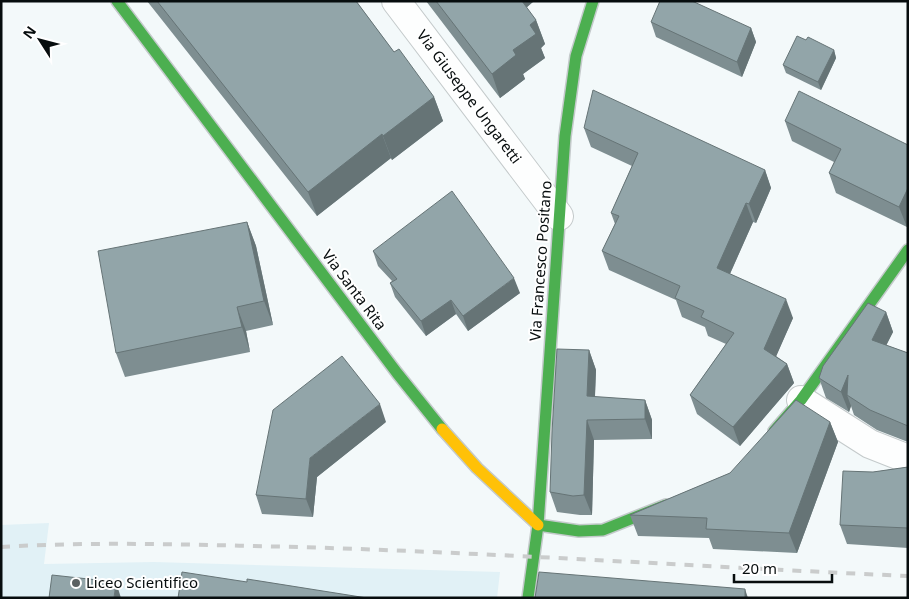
<svg xmlns="http://www.w3.org/2000/svg" width="909" height="599" viewBox="0 0 909 599" font-family="'Noto Sans',sans-serif">
<style>
.built{fill:#e1f1f6}
.lines{fill:none;stroke-linecap:round;stroke-linejoin:round}
.street-casing{stroke:#c4cacb;stroke-width:30}
.fast-casing{stroke:#c4cacb;stroke-width:14}
.slow-casing{stroke:#c4cacb;stroke-width:14}
.street{stroke:#fdfefe;stroke-width:28}
.fast{stroke:#4caf50;stroke-width:11}
.slow{stroke:#ffc107;stroke-width:11}
.rail{stroke:#cacccc;stroke-width:4;stroke-dasharray:9 9;stroke-linecap:butt}
.wall{fill:#7e8e91}
.shaded-wall{fill:#667476}
.building{fill:#92a5a9;stroke:#667476}
.poi-dot{fill:#5a6061;stroke:#fff;stroke-width:2}
.labels{text-anchor:middle;stroke-width:4;stroke-linejoin:round;paint-order:stroke}
.street-label{font-size:15px;fill:#070d0e;stroke:#fff}
.poi-label{font-size:15px;fill:#070d0e;stroke:#fff;text-anchor:start}
</style>
<rect width="100%" height="100%" fill="#f3f9fa"/>
<polygon class="built" points="49,523 44,564 154,562 500,572 497,598 1,598 1,525"/>
<g class="lines">
<g class="street-casing">
<g id="street">
<polyline points="396,1 559,216"/>
<polyline points="801,400 870,444 908,459"/>
</g>
</g>
<g class="fast-casing">
<g id="fast">
<polyline points="117,1 397,373 442,429"/>
<polyline points="774,431 801,400 908,250"/>
<polyline points="538,525 579,531 603,530 666,505"/>
<polyline points="528,598 538,525 565,136 576,56 593,1"/>
</g>
</g>
<g class="slow-casing">
<polyline id="slow" points="442,429 477,468 538,525"/>
</g>
<use href="#street" class="street"/>
<use href="#fast" class="fast"/>
<use href="#slow" class="slow"/>
<path class="rail" d="M1,547c99,-6 198,-2 297,0 203,6 406,20 610,29"/>
</g>
<g class="wall">
<polygon points="147,1 356,1 394,52 434,97 443,121 392,160 391,158 317,216"/>
<polygon points="426,1 534,1 526,8 536,20 545,44 541,48 545,58 523,74 525,79 500,98"/>
<polygon points="651,22 751,28 756,42 742,77 656,37"/>
<polygon points="834,50 836,58 821,90 786,73 783,65"/>
<polygon points="785,121 908,145 908,225 907,227 836,193 829,173 834,162 792,141"/>
<polygon points="584,128 765,170 771,188 756,223 753,222 730,274 793,318 776,356 787,364 794,383 740,446 697,414 690,395 726,344 708,336 705,327 682,317 676,300 609,270 602,251 615,224 611,213 632,166 591,147"/>
<polygon points="247,222 256,246 273,325 246,331 250,352 125,377 116,353"/>
<polygon points="373,251 520,293 468,331 456,314 426,336 395,297 390,283 392,281 378,266"/>
<polygon points="886,312 893,332 886,345 908,353 908,442 877,430 854,415 851,406 849,412 826,398 819,378"/>
<polygon points="589,350 596,370 595,397 645,400 652,420 652,439 594,440 592,515 580,515 557,512 550,492"/>
<polygon points="386,422 317,477 313,517 262,514 256,495"/>
<polygon points="830,422 838,442 797,553 713,549 709,538 638,536 630,515 730,473"/>
<polygon points="908,467 908,548 847,544 840,525 873,472"/>
</g>
<g class="shaded-wall">
<polygon points="517,1 534,1 521,12"/>
<polygon points="536,20 545,44 541,48 545,58 523,74 525,79 500,98 492,74 513,50 530,25"/>
<polygon points="751,28 756,42 742,77 737,62"/>
<polygon points="834,50 836,58 821,90 818,82"/>
<polygon points="434,97 443,121 392,160 383,136"/>
<polygon points="382,134 391,158 317,216 308,192"/>
<polygon points="765,170 771,188 756,223 749,204"/>
<polygon points="908,188 908,225 907,227 899,207"/>
<polygon points="746,203 753,222 724,287 717,268"/>
<polygon points="247,222 256,246 273,325 264,301"/>
<polygon points="514,278 520,293 468,331 463,316"/>
<polygon points="786,299 793,318 771,368 764,349"/>
<polygon points="451,300 456,314 426,336 421,321"/>
<polygon points="237,307 246,331 250,352 242,327"/>
<polygon points="886,312 893,332 879,360 872,340"/>
<polygon points="589,350 596,370 594,416 587,396"/>
<polygon points="787,364 794,383 740,446 733,427"/>
<polygon points="848,375 847,395 851,406 849,412 841,392"/>
<polygon points="645,400 652,420 652,439 645,419"/>
<polygon points="380,404 386,422 317,477 313,517 306,499 310,458"/>
<polygon points="587,420 594,440 592,515 584,495"/>
<polygon points="830,422 838,442 797,553 789,533"/>
<polygon points="116,582 121,598 114,598"/>
<polygon points="745,589 748,598 745,598"/>
</g>
<g class="building">
<polygon points="157,1 356,1 394,52 399,49 434,97 383,136 382,134 308,192"/>
<polygon points="436,1 522,1 536,20 530,25 536,34 513,50 516,55 492,74"/>
<polygon points="660,1 692,1 751,28 737,62 651,22"/>
<polygon points="797,36 806,40 808,37 834,50 818,82 783,65"/>
<polygon points="593,90 765,170 749,204 746,203 717,268 786,299 764,349 787,364 733,427 690,395 734,333 701,317 704,311 675,298 680,286 602,251 619,216 611,213 638,153 584,128"/>
<polygon points="799,91 908,145 908,188 899,207 829,173 841,149 785,121"/>
<polygon points="452,191 514,278 463,316 451,300 421,321 390,283 397,279 373,251"/>
<polygon points="247,222 264,301 237,307 242,327 116,353 98,251"/>
<polygon points="868,303 886,312 872,340 908,353 908,426 870,410 847,395 848,375 841,392 819,378 823,366"/>
<polygon points="557,349 589,350 587,396 645,400 645,419 587,420 584,495 573,496 550,492 552,432"/>
<polygon points="342,356 380,404 310,458 306,499 256,495 273,410"/>
<polygon points="796,400 830,422 789,533 706,529 707,518 630,515 730,473"/>
<polygon points="908,467 908,528 840,525 843,471 873,472"/>
<polygon points="182,572 247,582 247,579 367,598 178,598"/>
<polygon points="539,572 745,589 745,598 535,598"/>
<polygon points="52,575 116,582 114,598 49,598"/>
</g>
<circle class="poi-dot" cx="76" cy="583" r="5"/>
<g class="labels">
<g class="street-label">
<text transform="translate(469 97) rotate(53)" y="5">Via Giuseppe Ungaretti</text>
<text transform="translate(541 261) rotate(-86)" y="5">Via Francesco Positano</text>
<text transform="translate(354 290) rotate(53)" y="5">Via Santa Rita</text>
</g>
<g class="poi-label">
<text x="86" y="588">Liceo Scientifico</text>
</g>
</g>
<rect width="909" height="599" fill="none" stroke="#070d0e" stroke-width="5"/>
<g transform="translate(40 40) rotate(306)" stroke="#ffffff" stroke-width="4" paint-order="stroke">
<path d="M0-4L9 19L0 12L-9 19Z" fill="#070d0e"/>
<text y="-8" font-size="14" font-weight="bold" text-anchor="middle" fill="#070d0e">N</text>
</g>
<path d="M734 574v8h98v-8" fill="none" stroke="#070d0e" stroke-width="2.5"/>
<text x="742" y="574" font-size="15" fill="#070d0e" stroke="#ffffff" stroke-width="4" paint-order="stroke">20 m</text>
</svg>
